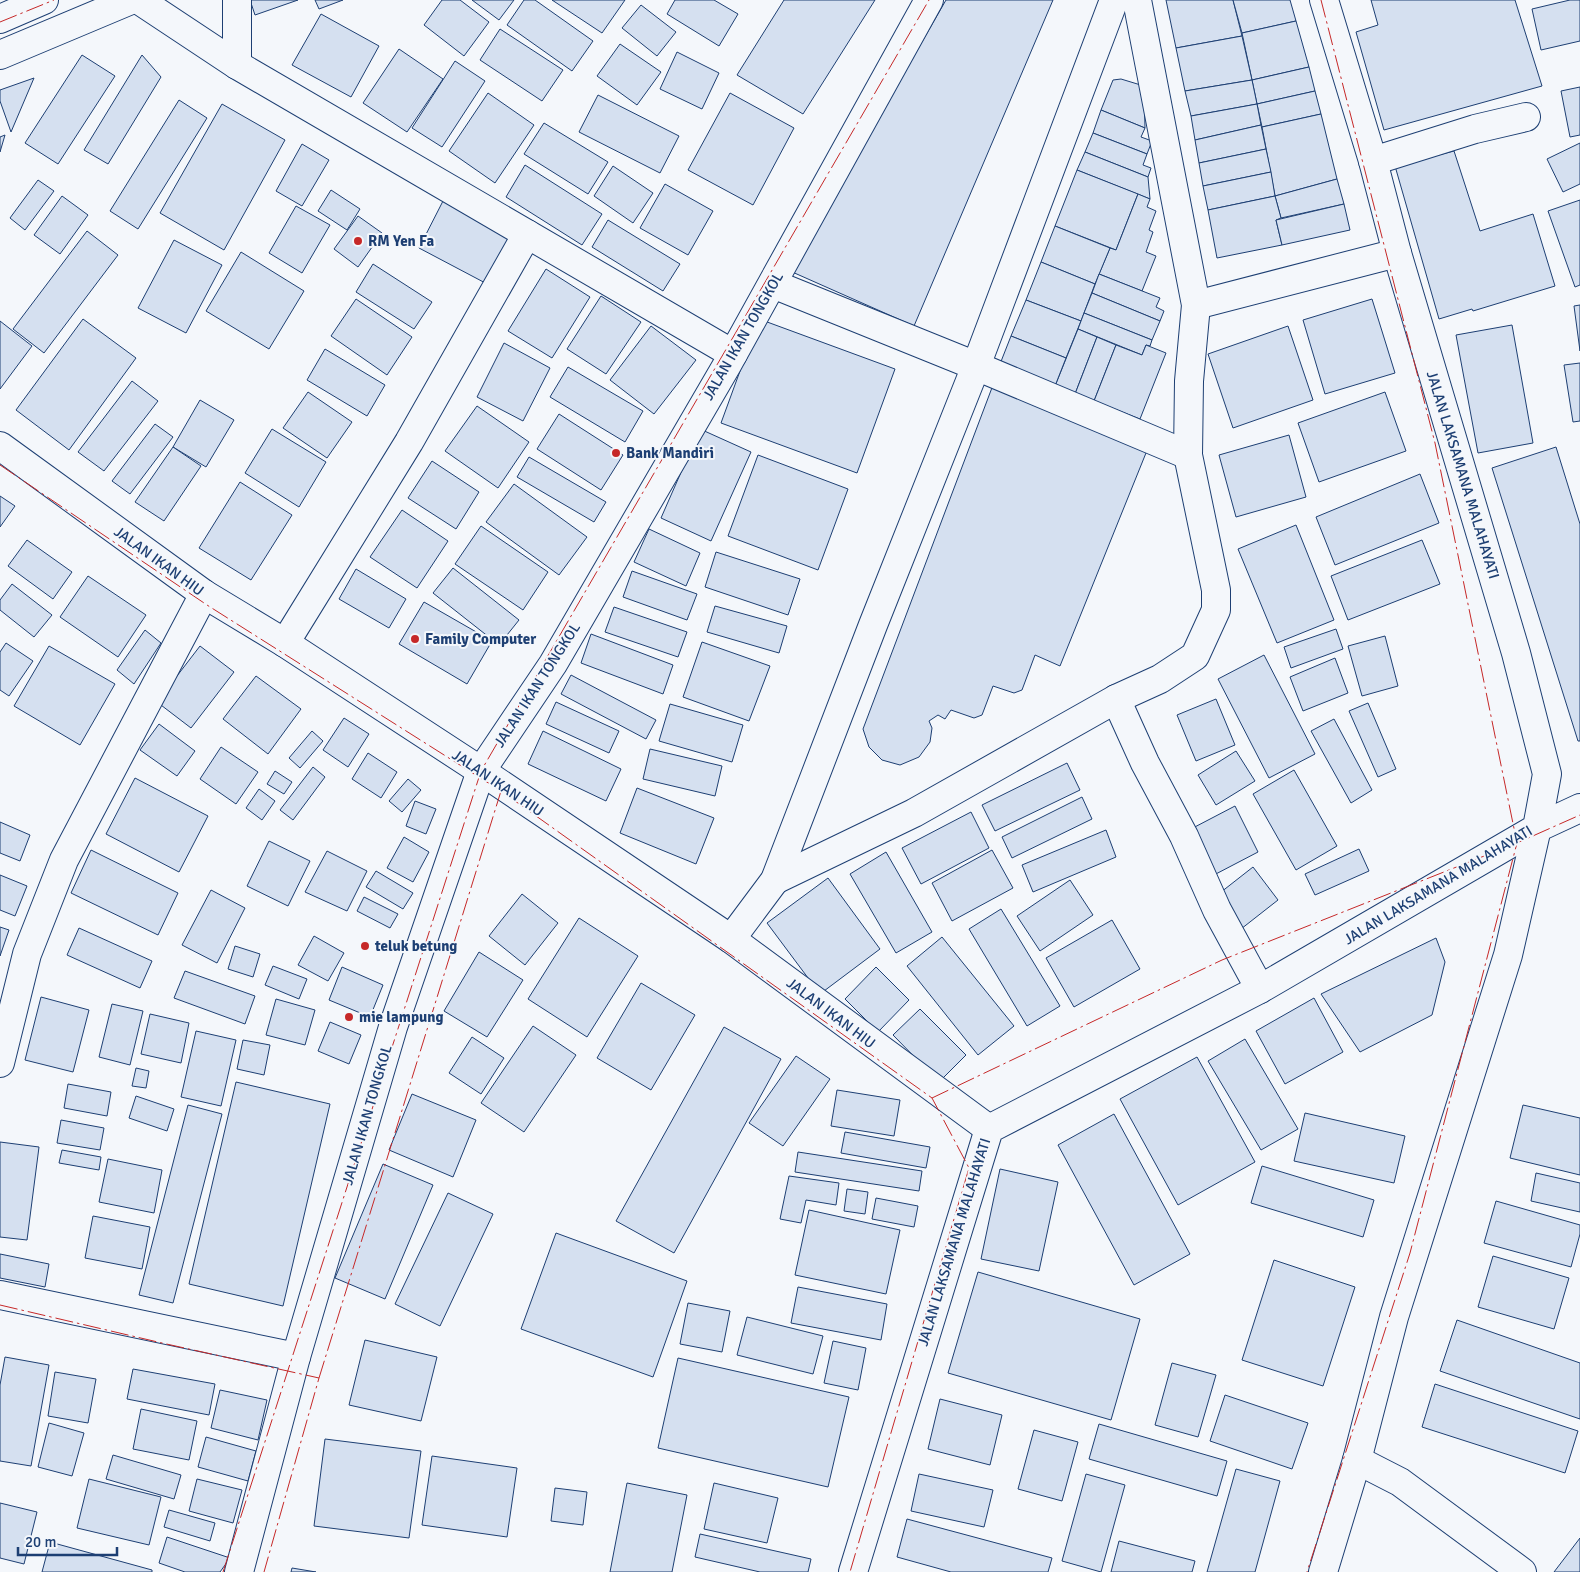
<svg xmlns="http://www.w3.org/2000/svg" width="1580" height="1572" viewBox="0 0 1580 1572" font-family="Signika,sans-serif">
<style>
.building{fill:#d5e0f0;stroke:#1d3f73}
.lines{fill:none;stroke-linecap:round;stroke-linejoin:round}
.minor-casing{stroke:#1d3f73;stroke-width:30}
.major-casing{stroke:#1d3f73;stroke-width:30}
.highway-casing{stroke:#1d3f73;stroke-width:30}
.minor{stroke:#f4f7fb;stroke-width:28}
.major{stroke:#f4f7fb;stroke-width:28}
.highway{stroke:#f4f7fb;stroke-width:28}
.power{stroke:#c62828;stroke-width:1;stroke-dasharray:18 4 2.5 4;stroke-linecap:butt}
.poi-dot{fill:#c62828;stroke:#f4f7fb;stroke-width:2}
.labels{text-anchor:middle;stroke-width:4;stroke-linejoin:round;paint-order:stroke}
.poi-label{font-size:15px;font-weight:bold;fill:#1d3f73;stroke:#f4f7fb;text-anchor:start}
.street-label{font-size:15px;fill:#1d3f73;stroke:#f4f7fb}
</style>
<rect width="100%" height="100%" fill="#f4f7fb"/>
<g class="building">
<polygon points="250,0 298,0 255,15"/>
<polygon points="315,0 343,0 319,9"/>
<polygon points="442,0 460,0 489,22 464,56 424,25"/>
<polygon points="472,0 514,0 499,20"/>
<polygon points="524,0 535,0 593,41 572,71 507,25"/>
<polygon points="552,0 625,0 602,33"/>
<polygon points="675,0 714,0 738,14 719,46 667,14"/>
<polygon points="784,0 875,0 803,114 737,75"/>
<polygon points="946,0 1053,0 914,326 790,271"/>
<polygon points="1166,0 1233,0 1242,36 1176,48"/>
<polygon points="1233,0 1290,0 1296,21 1242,33"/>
<polygon points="1371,0 1515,0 1542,86 1384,130 1356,32 1378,25"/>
<polygon points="1570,0 1580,0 1580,41 1541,50 1532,9"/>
<polygon points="641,5 676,32 657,56 622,28"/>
<polygon points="321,14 379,46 351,97 292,65"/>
<polygon points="1296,21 1309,67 1252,80 1242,33"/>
<polygon points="500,29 563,70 542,101 480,60"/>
<polygon points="1242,36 1252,80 1185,91 1176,48"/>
<polygon points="620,44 661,72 637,105 597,76"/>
<polygon points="399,49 443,79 407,132 363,103"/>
<polygon points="677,52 719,73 702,109 660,89"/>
<polygon points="82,55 115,76 58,164 25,143"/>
<polygon points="142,55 161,77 108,164 84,150"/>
<polygon points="455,61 485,81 442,147 412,128"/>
<polygon points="1309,67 1315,91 1257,104 1252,80"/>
<polygon points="34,78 11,132 0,101 0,90"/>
<polygon points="1121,79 1144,86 1145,128 1101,110 1113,80"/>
<polygon points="1252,80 1257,104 1191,116 1185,91"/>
<polygon points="1580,87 1580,135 1570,137 1561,91"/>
<polygon points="1315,91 1321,114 1262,127 1257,104"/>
<polygon points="488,93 534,125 495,183 449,151"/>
<polygon points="730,93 794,128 753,205 688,170"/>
<polygon points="598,95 679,136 660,173 579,132"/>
<polygon points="179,100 207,118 138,229 110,211"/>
<polygon points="222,104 285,140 224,250 160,213"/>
<polygon points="1257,104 1261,125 1195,140 1191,116"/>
<polygon points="1101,110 1145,128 1141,137 1152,141 1147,154 1093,133"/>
<polygon points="1321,114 1337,179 1275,196 1262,127"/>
<polygon points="544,123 608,162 588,194 524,154"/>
<polygon points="1261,125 1266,149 1199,163 1195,140"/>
<polygon points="1093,133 1147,154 1143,165 1151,168 1148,177 1085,152"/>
<polygon points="5,135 0,152 0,137"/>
<polygon points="1580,143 1580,184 1563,192 1547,159"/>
<polygon points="302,144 329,160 302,206 276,191"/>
<polygon points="1266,149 1271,172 1203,186 1199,163"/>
<polygon points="1454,151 1480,231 1533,214 1555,286 1473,311 1472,309 1439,319 1395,166"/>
<polygon points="1085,152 1148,177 1150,199 1077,170"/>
<polygon points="525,165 602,214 582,245 506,197"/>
<polygon points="613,166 653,193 633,223 594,196"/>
<polygon points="1077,170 1138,194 1116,250 1055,226"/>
<polygon points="1271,172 1275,196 1208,210 1203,186"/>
<polygon points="1337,179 1344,204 1281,218 1275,196"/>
<polygon points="38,180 54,191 25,230 10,218"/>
<polygon points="665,184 713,211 688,255 640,228"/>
<polygon points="331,190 360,209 347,230 318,211"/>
<polygon points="1138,194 1150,199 1147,207 1156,211 1149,230 1153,232 1146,252 1156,256 1142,291 1099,274 1110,248 1116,250"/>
<polygon points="62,196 88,215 60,254 34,235"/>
<polygon points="1275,196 1281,218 1276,220 1282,245 1217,258 1208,210"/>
<polygon points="1580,200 1580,285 1575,287 1548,211"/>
<polygon points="443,201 515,239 491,286 419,248"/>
<polygon points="1344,204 1350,230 1282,245 1276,220"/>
<polygon points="296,206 330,225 302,273 269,253"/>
<polygon points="358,216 382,233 358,267 334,249"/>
<polygon points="608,220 680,264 663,291 592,247"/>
<polygon points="1055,226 1110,248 1095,284 1041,262"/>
<polygon points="87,231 118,255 44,353 13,329"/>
<polygon points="174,240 222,265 186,333 138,308"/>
<polygon points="241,252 304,291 269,349 206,311"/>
<polygon points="1041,262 1095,284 1081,321 1026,300"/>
<polygon points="373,264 432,302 414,329 356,292"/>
<polygon points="546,269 590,297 552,358 508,331"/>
<polygon points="1099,274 1160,298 1156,307 1164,311 1160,321 1092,293"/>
<polygon points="1092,293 1160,321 1152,340 1084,313"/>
<polygon points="601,296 641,322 606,374 567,349"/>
<polygon points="356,299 412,337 387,375 331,336"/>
<polygon points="1372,299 1395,373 1325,394 1303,320"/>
<polygon points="1026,300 1081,321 1066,358 1011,336"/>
<polygon points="1580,305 1580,351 1574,306"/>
<polygon points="1084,313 1152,340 1150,346 1146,345 1142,355 1078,329"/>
<polygon points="83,319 136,358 69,450 16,410"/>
<polygon points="759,319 895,369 857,473 721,423"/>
<polygon points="0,321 32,346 0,389"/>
<polygon points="1512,325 1533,443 1478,453 1456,335"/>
<polygon points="651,326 696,360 654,414 610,380"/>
<polygon points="1288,326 1313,400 1233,428 1208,354"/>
<polygon points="1078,329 1097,337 1075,394 1055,386"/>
<polygon points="1011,336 1066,358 1055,386 1000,364"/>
<polygon points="1097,337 1116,345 1094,401 1075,394"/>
<polygon points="504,343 550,368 523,421 477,397"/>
<polygon points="1116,345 1142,355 1146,345 1166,353 1140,419 1094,401"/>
<polygon points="325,349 385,385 367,416 307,380"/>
<polygon points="1580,363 1580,421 1573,422 1564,365"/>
<polygon points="568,367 643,411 625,442 550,397"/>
<polygon points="132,381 158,401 104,471 78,452"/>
<polygon points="993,385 1148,448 1060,666 1035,655 1022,690 1014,693 993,686 982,715 974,718 951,710 945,719 938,715 929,721 932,728 930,742 919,757 900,765 882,760 869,747 863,729"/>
<polygon points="308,392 352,422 327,458 283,428"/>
<polygon points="1385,392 1406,451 1319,482 1298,423"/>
<polygon points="200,400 234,420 206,467 173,447"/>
<polygon points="477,406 529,442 498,488 445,451"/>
<polygon points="559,414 623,455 601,490 537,449"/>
<polygon points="155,424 173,437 130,494 112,481"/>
<polygon points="272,429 326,462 299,507 245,473"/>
<polygon points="700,429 751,452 711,541 661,518"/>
<polygon points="1289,435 1306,497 1236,517 1219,455"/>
<polygon points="173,447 201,466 164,521 135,502"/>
<polygon points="1556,447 1580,524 1580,741 1578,741 1492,468"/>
<polygon points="758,455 848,489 818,570 728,536"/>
<polygon points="529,457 606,502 594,522 517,477"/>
<polygon points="432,461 479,492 456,529 408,498"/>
<polygon points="1420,474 1439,523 1335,565 1316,517"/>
<polygon points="240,482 292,515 251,580 199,548"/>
<polygon points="514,484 587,537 559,575 486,522"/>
<polygon points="0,496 15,506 0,527"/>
<polygon points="402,510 448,541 417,588 370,557"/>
<polygon points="1296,525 1334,620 1277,643 1238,549"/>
<polygon points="481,526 548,572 523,610 455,564"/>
<polygon points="649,529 700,553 686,586 634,562"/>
<polygon points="27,540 72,572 53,599 8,566"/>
<polygon points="1422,540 1440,584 1348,620 1331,576"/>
<polygon points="716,552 800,579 788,615 705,587"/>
<polygon points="453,568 519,620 499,645 433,593"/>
<polygon points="356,569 406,599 389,628 339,599"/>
<polygon points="632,571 697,594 687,620 623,597"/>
<polygon points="88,576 146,615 118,657 60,617"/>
<polygon points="12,584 52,615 34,637 0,610 0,600"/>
<polygon points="424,602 492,641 467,684 399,644"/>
<polygon points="715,606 787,626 779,653 707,632"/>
<polygon points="614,607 687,632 678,657 605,632"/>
<polygon points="1336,629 1343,649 1291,668 1284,647"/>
<polygon points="145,630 161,643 134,684 117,670"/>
<polygon points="591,634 673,665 663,694 581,663"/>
<polygon points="1385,636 1398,686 1362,696 1348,646"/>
<polygon points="702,642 770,666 749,721 683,697"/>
<polygon points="6,643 33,661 9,696 0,690 0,652"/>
<polygon points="49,646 115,684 80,745 14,706"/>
<polygon points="200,646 234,672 191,728 157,702"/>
<polygon points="1264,655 1315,754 1269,778 1218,679"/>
<polygon points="1335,658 1348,693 1303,711 1290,677"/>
<polygon points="571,675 656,720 646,739 561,694"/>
<polygon points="256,676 301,709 268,754 223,719"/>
<polygon points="1216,699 1235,745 1196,761 1177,715"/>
<polygon points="556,702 619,731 609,753 546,724"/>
<polygon points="1368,703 1396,769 1378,777 1349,711"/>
<polygon points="670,704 743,725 732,762 659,741"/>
<polygon points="344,718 369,734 348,767 323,750"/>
<polygon points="1334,719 1372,790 1351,803 1311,731"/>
<polygon points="159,724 195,751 177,776 140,750"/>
<polygon points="312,731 323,741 300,768 289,758"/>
<polygon points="543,731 621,769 606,801 528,764"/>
<polygon points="221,747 258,772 236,804 200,779"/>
<polygon points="650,749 722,766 715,796 643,779"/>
<polygon points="1236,751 1255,781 1216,805 1198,775"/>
<polygon points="368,753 397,772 381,798 352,779"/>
<polygon points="1067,763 1080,790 995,831 982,805"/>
<polygon points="313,767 325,777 293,820 280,810"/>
<polygon points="1294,770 1337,846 1296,870 1253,794"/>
<polygon points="275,771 292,782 284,794 267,784"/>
<polygon points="135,778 208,816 179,872 106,834"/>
<polygon points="408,779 421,790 402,812 389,801"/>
<polygon points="637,788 714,818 696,864 620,833"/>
<polygon points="259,789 275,801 262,820 246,808"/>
<polygon points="1082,797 1092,819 1012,858 1002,837"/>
<polygon points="415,801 436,809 426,834 406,826"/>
<polygon points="1235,806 1258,852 1212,876 1189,830"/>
<polygon points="971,812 989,848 921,884 902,848"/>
<polygon points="0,822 30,835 20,861 0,853"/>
<polygon points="1106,830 1116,857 1033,892 1022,865"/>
<polygon points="404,837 429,852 413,882 387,868"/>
<polygon points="269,841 310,861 288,906 247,886"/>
<polygon points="1359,849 1369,871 1315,895 1305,874"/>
<polygon points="91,850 178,893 158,935 71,893"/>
<polygon points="992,850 1013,888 952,921 932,883"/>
<polygon points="327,851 367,871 347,911 305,892"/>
<polygon points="886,852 932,932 896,953 850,874"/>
<polygon points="1253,867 1278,900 1241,929 1216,896"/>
<polygon points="376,871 413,893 403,909 366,887"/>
<polygon points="0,875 27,886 15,916 0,910"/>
<polygon points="828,878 880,949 820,994 767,923"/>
<polygon points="1070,880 1093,915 1040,951 1017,916"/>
<polygon points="211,890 245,908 217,963 182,945"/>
<polygon points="522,894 558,923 525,965 489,936"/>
<polygon points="364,897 398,914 390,928 357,911"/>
<polygon points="1001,909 1060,1006 1027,1026 969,929"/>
<polygon points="579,918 638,956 587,1037 528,999"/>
<polygon points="1112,920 1140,969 1074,1007 1046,958"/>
<polygon points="0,927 9,930 0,956"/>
<polygon points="79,928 152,961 140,988 67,955"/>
<polygon points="314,936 344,953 328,981 298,965"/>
<polygon points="942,937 1014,1026 978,1055 907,966"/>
<polygon points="1436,938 1445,962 1432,1015 1360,1052 1321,994"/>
<polygon points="235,946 260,954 253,977 228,969"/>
<polygon points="479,952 523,980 487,1037 444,1011"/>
<polygon points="273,966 307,979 299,999 265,985"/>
<polygon points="342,967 383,985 370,1017 329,1000"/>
<polygon points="876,967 909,1000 878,1032 845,999"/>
<polygon points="185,971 255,996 245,1024 174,998"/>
<polygon points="641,983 695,1015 651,1090 597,1058"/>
<polygon points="41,997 89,1010 73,1072 25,1060"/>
<polygon points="1314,998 1343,1052 1285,1084 1256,1031"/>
<polygon points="276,999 315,1010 305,1045 266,1035"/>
<polygon points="112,1004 143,1011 130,1065 99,1057"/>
<polygon points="920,1009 966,1055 939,1082 893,1035"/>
<polygon points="150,1014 189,1023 181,1063 141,1054"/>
<polygon points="330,1022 361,1035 349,1064 318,1051"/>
<polygon points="533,1026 576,1055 524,1132 481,1103"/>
<polygon points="724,1027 781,1059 674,1253 616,1221"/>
<polygon points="196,1031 236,1040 221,1106 181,1097"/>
<polygon points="472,1037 504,1058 481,1094 449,1073"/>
<polygon points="1245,1039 1298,1129 1261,1150 1208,1061"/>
<polygon points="243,1040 270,1045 264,1075 237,1069"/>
<polygon points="796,1056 830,1079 783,1146 749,1123"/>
<polygon points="1197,1057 1255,1162 1178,1205 1120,1099"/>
<polygon points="136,1068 149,1071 146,1088 132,1086"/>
<polygon points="236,1082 330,1104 283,1306 189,1284"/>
<polygon points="68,1084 111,1092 107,1116 64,1108"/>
<polygon points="837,1090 900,1100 894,1136 831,1126"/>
<polygon points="412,1094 476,1120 453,1177 389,1150"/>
<polygon points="136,1096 174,1109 167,1131 129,1118"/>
<polygon points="188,1105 222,1114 173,1303 139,1295"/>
<polygon points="1523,1105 1580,1118 1580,1175 1510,1158"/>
<polygon points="1305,1113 1405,1136 1394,1183 1294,1161"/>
<polygon points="1114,1114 1190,1254 1134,1285 1058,1145"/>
<polygon points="61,1120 104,1128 100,1150 57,1143"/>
<polygon points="845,1132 930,1147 926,1168 841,1153"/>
<polygon points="0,1142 39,1147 27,1240 0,1237"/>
<polygon points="62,1150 101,1157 99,1170 59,1163"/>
<polygon points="798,1152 922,1171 919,1191 795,1172"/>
<polygon points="108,1159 162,1170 154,1213 99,1202"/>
<polygon points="383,1164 433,1185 385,1299 335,1278"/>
<polygon points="1262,1166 1374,1200 1363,1237 1251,1203"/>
<polygon points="1000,1169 1058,1182 1039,1271 981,1259"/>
<polygon points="1536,1173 1580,1183 1580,1212 1531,1201"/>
<polygon points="789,1176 839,1183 836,1205 806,1200 801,1223 780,1219"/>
<polygon points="847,1189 868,1192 865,1214 844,1211"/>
<polygon points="448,1193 493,1214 440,1326 395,1304"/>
<polygon points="876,1198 918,1206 914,1227 872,1219"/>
<polygon points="1496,1201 1580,1225 1580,1234 1571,1267 1484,1243"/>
<polygon points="809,1210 900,1230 886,1294 795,1275"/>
<polygon points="93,1216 150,1227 142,1269 85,1258"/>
<polygon points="556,1233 687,1281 653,1377 521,1329"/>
<polygon points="0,1254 49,1264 45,1287 0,1278"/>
<polygon points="1493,1256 1569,1278 1554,1329 1478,1307"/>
<polygon points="1274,1260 1355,1287 1323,1386 1242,1360"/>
<polygon points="978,1272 1140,1319 1111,1420 948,1373"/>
<polygon points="798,1287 887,1304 881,1340 791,1323"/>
<polygon points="688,1303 730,1311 722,1352 680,1344"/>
<polygon points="747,1317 823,1336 813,1374 737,1355"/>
<polygon points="1457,1320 1580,1363 1580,1419 1440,1371"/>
<polygon points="365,1340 437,1357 421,1421 349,1405"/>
<polygon points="833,1341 866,1348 858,1390 824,1383"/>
<polygon points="5,1357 49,1365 31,1466 0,1461 0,1385"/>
<polygon points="678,1358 849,1397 828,1487 658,1448"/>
<polygon points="1172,1363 1216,1375 1198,1437 1155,1425"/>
<polygon points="133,1369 215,1384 209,1415 127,1399"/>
<polygon points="55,1372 96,1379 88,1423 48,1416"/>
<polygon points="1435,1384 1578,1431 1565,1473 1422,1427"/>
<polygon points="220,1390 267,1400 258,1440 211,1428"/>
<polygon points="1225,1395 1308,1423 1292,1469 1210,1441"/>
<polygon points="940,1399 1002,1415 990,1465 928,1449"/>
<polygon points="141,1409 197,1421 189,1460 133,1449"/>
<polygon points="49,1423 84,1433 72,1476 38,1467"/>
<polygon points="1099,1424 1227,1461 1217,1496 1089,1459"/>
<polygon points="1034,1430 1078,1442 1062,1501 1018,1489"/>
<polygon points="206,1437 256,1451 248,1481 198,1467"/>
<polygon points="325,1439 421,1451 409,1538 314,1526"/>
<polygon points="113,1455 181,1475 174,1499 106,1479"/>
<polygon points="432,1456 517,1468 507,1537 422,1525"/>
<polygon points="1236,1469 1280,1481 1255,1572 1207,1572"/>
<polygon points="919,1474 993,1490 984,1527 911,1511"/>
<polygon points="1086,1474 1125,1485 1101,1572 1062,1561"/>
<polygon points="89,1479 161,1497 149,1545 77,1528"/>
<polygon points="197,1479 242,1490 233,1523 189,1511"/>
<polygon points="627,1483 687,1495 672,1572 610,1572"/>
<polygon points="714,1483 778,1498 767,1543 704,1529"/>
<polygon points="555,1488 587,1492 583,1525 551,1521"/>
<polygon points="0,1503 37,1512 24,1564 0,1558"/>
<polygon points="169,1510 215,1523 210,1541 164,1527"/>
<polygon points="907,1519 1052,1558 1048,1572 951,1572 897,1557"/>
<polygon points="700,1534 811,1559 808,1572 760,1572 695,1557"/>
<polygon points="167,1537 230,1558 220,1572 185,1572 159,1563"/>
<polygon points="1580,1538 1580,1572 1554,1572"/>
<polygon points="1119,1541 1195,1561 1192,1572 1111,1572"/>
<polygon points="50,1542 152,1570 152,1572 42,1572"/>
<polygon points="292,1568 316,1572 291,1572"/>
</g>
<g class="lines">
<g class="minor-casing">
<g id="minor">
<polyline points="139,0 237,65 733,354"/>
<polyline points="237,0 237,65"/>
<polyline points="0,19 44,0"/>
<polyline points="0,55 131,0"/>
<polyline points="1373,161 1475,129 1526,117"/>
<polyline points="773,284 976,366 1188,455"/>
<polyline points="1196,305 1397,253"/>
<polyline points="285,643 409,442 527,234"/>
<polyline points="1116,699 1145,763 1184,836 1217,910 1260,989"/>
<polyline points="775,880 914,813 1116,699 1160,679 1195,656 1216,610 1216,590 1188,455 1189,381 1196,305 1137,0"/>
<polyline points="731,939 775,880 873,625 976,366 1114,0"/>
<polyline points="0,1063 27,954 64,860 204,594"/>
<polyline points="0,1295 296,1357"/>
<polyline points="1357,1460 1400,1482 1522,1572"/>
<polyline points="239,1572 296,1357 393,1027 481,771 553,664 727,365 929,0"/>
<polyline points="1323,1572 1357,1460 1394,1317 1508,955 1537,828 1580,808"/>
</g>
</g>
<g class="major-casing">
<polyline id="major" points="0,446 204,594 285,643 481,771 731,939 989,1129"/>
</g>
<g class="highway-casing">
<polyline id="highway" points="853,1572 989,1129 1260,989 1537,828 1547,774 1516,653 1397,253 1373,161 1324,0"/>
</g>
<use href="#minor" class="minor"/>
<use href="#major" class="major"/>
<use href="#highway" class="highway"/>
<g class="power">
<polyline points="1321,0 1435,443 1517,843 1580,815"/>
<polyline points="0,22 54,0"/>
<polyline points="0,465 207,605 501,791"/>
<polyline points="932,1098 1222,960 1517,843 1410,1253 1307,1572"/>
<polyline points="0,1305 162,1343 319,1378 264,1572"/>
<polyline points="319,1378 501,791 932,1098 969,1168 850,1572"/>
<polyline points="223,1572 481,771 929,0"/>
</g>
</g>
<g class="poi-dot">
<circle cx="358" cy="241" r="5"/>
<circle cx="616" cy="453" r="5"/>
<circle cx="415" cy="639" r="5"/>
<circle cx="365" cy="946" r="5"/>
<circle cx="349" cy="1017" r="5"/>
</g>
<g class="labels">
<g class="poi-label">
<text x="368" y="246">RM Yen Fa</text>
<text x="626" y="458">Bank Mandiri</text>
<text x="425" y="644">Family Computer</text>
<text x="375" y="951">teluk betung</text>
<text x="359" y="1022">mie lampung</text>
</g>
<g class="street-label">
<text transform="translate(743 336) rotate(-60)" y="5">JALAN IKAN TONGKOL</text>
<text transform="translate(1463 475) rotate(73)" y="5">JALAN LAKSAMANA MALAHAYATI</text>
<text transform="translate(159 561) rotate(36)" y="5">JALAN IKAN HIU</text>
<text transform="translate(537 685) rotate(-57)" y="5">JALAN IKAN TONGKOL</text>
<text transform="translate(498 783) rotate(34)" y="5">JALAN IKAN HIU</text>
<text transform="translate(1438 885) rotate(-31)" y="5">JALAN LAKSAMANA MALAHAYATI</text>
<text transform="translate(831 1013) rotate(37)" y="5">JALAN IKAN HIU</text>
<text transform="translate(367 1115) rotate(-74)" y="5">JALAN IKAN TONGKOL</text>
<text transform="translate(954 1242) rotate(-73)" y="5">JALAN LAKSAMANA MALAHAYATI</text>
</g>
</g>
<path d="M18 1547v8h99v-8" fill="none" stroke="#1d3f73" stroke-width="2.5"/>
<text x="25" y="1547" font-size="15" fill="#1d3f73" stroke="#f4f7fb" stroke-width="4" paint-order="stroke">20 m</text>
</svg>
